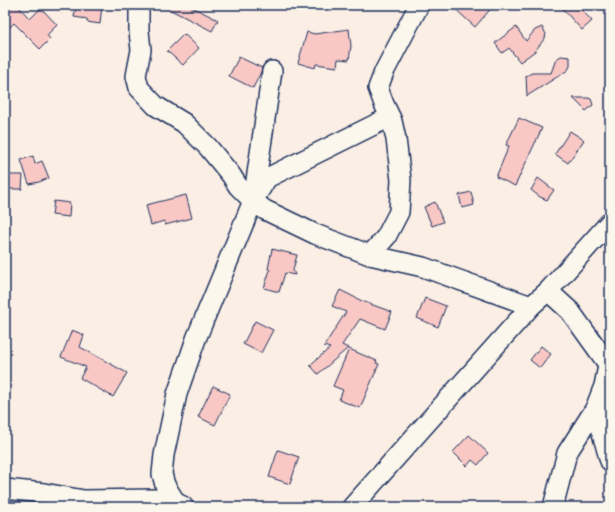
<svg xmlns="http://www.w3.org/2000/svg" width="615" height="512" viewBox="0 0 615 512" font-family="'Indie Flower',sans-serif">
<style>
.building{fill:#f9c8c5;stroke:#1b2f5e}
.lines{fill:none;stroke-linecap:round;stroke-linejoin:round}
.street-casing{stroke:#1b2f5e;stroke-width:22}
.street{stroke:#fbf7ec;stroke-width:19}
</style>
<rect width="100%" height="100%" fill="#fbeee4"/>
<filter id="ink" filterUnits="userSpaceOnUse"><feTurbulence type="fractalNoise" baseFrequency=".025" numOctaves="2"/><feDisplacementMap in="SourceGraphic" scale="8" xChannelSelector="R" yChannelSelector="G"/><feConvolveMatrix kernelMatrix="1 2 1 2 8 2 1 2 1" color-interpolation-filters="sRGB"/></filter>
<g filter="url(#ink)">
<g class="building">
<polygon points="5,5 17,5 30,19 41,8 57,25 47,35 50,39 40,49 14,23 5,32"/>
<polygon points="76,5 102,5 100,24 87,22 87,19 74,17"/>
<polygon points="161,5 188,5 218,20 212,31"/>
<polygon points="451,5 494,5 475,27"/>
<polygon points="559,5 577,5 592,21 582,30"/>
<polygon points="516,27 526,41 535,30 542,27 546,34 545,38 535,51 520,62 509,48 502,53 495,43"/>
<polygon points="349,29 351,46 349,60 338,59 337,67 316,64 315,68 298,63 307,32 315,34"/>
<polygon points="184,34 199,48 183,65 167,51"/>
<polygon points="561,56 570,57 570,66 568,70 527,96 526,76 532,73 551,73 556,59"/>
<polygon points="239,57 262,68 261,72 253,88 229,76"/>
<polygon points="573,98 588,98 591,99 593,105 586,111"/>
<polygon points="519,118 542,128 515,186 496,177 509,146 506,145"/>
<polygon points="570,131 584,140 568,163 555,154"/>
<polygon points="33,156 35,164 42,161 49,178 39,182 29,184 21,160"/>
<polygon points="5,175 23,175 22,189 5,189"/>
<polygon points="538,178 554,190 547,200 540,197 531,190"/>
<polygon points="471,192 474,205 462,208 459,195"/>
<polygon points="186,195 192,218 165,225 164,221 151,225 146,205"/>
<polygon points="54,201 70,203 69,217 52,215"/>
<polygon points="435,202 443,222 432,226 424,207"/>
<polygon points="272,249 297,255 293,270 295,275 285,273 279,292 264,288 270,270 268,269"/>
<polygon points="340,290 362,301 392,312 385,329 360,319 342,345 348,348 318,374 310,365 330,348 324,346 346,312 332,306"/>
<polygon points="425,298 446,306 438,327 417,318"/>
<polygon points="255,321 273,330 261,353 243,344"/>
<polygon points="72,330 84,335 80,347 127,373 113,397 80,378 86,367 61,357"/>
<polygon points="541,346 551,354 540,368 530,360"/>
<polygon points="349,349 377,361 376,363 379,364 360,408 339,400 343,390 333,386"/>
<polygon points="213,386 230,394 215,425 198,417"/>
<polygon points="469,435 488,453 478,465 472,460 467,466 453,452"/>
<polygon points="278,450 299,457 290,484 269,477"/>
</g>
<g class="lines">
<g class="street-casing">
<g id="street">
<polyline points="139,5 139,31 141,50 136,76 139,88 156,106 184,123 208,147 231,175 238,186 253,201 265,210 315,234 370,255 423,267 531,306"/>
<polyline points="256,196 267,178 390,117"/>
<polyline points="370,255 386,237 399,212 401,180 396,139 392,121 384,104 378,88 384,72 419,5"/>
<polyline points="548,291 570,311 608,364"/>
<polyline points="595,409 610,461"/>
<polyline points="5,489 44,493 84,500 156,499 176,503 183,506"/>
<polyline points="176,503 165,485 162,474 164,455 177,394 196,339 253,201 272,71"/>
<polyline points="352,507 441,407 531,306 548,291 610,222"/>
<polyline points="553,507 567,453 595,409 604,386 610,356"/>
</g>
</g>
<use href="#street" class="street"/>
</g>
</g>
<rect width="615" height="512" fill="none" stroke="#fbf7ec" stroke-width="20"/>
<rect x="10" y="10" width="595" height="492" fill="none" stroke="#1b2f5e" stroke-width="1.5" filter="url(#ink)"/>
</svg>
